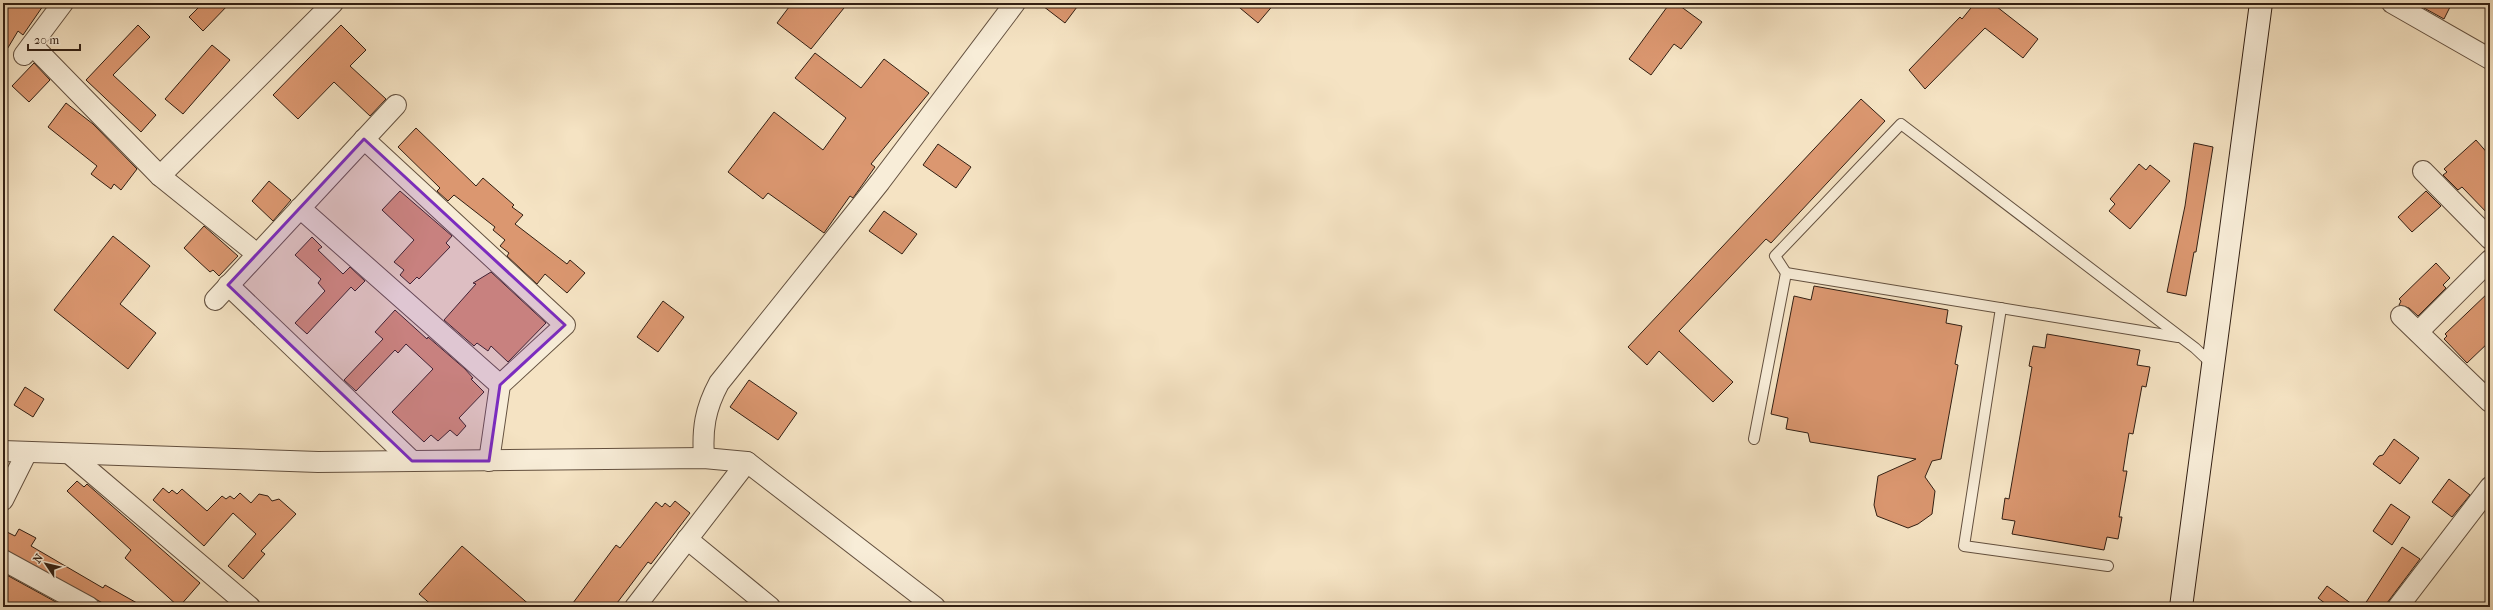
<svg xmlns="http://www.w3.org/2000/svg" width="2493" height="610" viewBox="0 0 2493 610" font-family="'IM FELL French Canon',serif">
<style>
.building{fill:#db9770;stroke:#321f13}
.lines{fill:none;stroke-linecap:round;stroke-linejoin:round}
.lane-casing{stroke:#63503f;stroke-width:12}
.street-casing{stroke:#63503f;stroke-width:22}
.secondary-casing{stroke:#321f13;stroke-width:24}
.lane{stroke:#f8edd8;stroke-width:10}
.street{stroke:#f8edd8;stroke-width:20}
.secondary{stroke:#f8edd8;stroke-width:22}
.marked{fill:#7b2cbf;fill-opacity:0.2;stroke:#7b2cbf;stroke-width:3;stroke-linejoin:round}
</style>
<rect width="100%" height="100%" fill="#f5e3c3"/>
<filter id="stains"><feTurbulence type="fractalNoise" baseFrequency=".005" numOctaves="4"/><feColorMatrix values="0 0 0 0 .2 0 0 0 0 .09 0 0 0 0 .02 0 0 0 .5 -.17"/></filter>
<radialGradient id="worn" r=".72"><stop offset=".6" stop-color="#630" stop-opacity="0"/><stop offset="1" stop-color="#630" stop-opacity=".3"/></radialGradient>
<g class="building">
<polygon points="3,3 45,3 23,35 18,31 3,56"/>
<polygon points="203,3 230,3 203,31 189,17"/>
<polygon points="792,3 848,3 811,49 777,23"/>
<polygon points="1039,3 1080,3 1065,23"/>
<polygon points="1234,3 1275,3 1258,23"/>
<polygon points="1670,3 1676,3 1702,22 1681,49 1674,44 1651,75 1629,59"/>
<polygon points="1975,3 1992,3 2038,39 2023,58 1985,28 1925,89 1909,70 1960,17 1962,19"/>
<polygon points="2415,3 2452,3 2444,19"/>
<polygon points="138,25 150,37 113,75 156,115 141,132 86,80"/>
<polygon points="341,25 366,50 350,66 386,99 370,116 334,82 298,119 273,95"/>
<polygon points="212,45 230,60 183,114 165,99"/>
<polygon points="815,53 861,88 884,59 929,93 871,164 875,167 853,198 850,196 824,233 768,193 763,199 728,172 774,112 823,150 846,118 795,78"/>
<polygon points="34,63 50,80 29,102 12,86"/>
<polygon points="1861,99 1885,121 1771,243 1766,239 1679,331 1733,382 1713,402 1659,351 1647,365 1628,347"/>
<polygon points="66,103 93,124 137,169 121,190 114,184 111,189 91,174 97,166 48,127"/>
<polygon points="416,128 476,186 483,178 514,205 512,207 523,215 515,224 567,264 570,260 585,273 567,293 545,274 537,284 507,256 509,253 500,246 505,240 493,230 495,227 454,195 448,201 437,191 440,188 398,147"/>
<polygon points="2476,140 2490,156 2490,216 2462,187 2458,190 2443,175 2447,172 2444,169"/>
<polygon points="2194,143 2213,147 2196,252 2194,252 2186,296 2167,292 2185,206"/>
<polygon points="938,144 971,167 956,188 923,165"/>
<polygon points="2139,164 2146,170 2150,165 2170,181 2130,229 2109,211 2115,204 2110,199"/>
<polygon points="269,181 291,200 273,221 252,201"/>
<polygon points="400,191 452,236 446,243 450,247 419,279 417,277 410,284 400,275 404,270 394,262 414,240 382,210"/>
<polygon points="2426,191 2441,206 2412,232 2398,217"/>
<polygon points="884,211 917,234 902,254 869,231"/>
<polygon points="204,226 238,256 219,276 213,270 210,272 184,248"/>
<polygon points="113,236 150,266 120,304 156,333 128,369 54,310"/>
<polygon points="312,237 322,247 318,250 343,274 350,267 365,281 355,291 351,287 307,334 295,323 325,291 318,283 321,279 295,255"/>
<polygon points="2436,263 2450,278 2443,285 2446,288 2418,316 2409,308 2399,305 2401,301 2399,299"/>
<polygon points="491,272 546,323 508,362 491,346 488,351 477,343 474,346 444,320 476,284 473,283"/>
<polygon points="1814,286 1948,310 1946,323 1962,326 1955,364 1958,365 1941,459 1932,461 1925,477 1935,491 1932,514 1918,524 1908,528 1877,516 1874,505 1878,476 1916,459 1810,442 1808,433 1786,429 1788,418 1771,414 1794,296 1811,300"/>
<polygon points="2490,291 2490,341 2467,363 2444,339 2447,336 2445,334"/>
<polygon points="663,301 684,317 658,352 637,337"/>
<polygon points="395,310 427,339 428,337 465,369 473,378 471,379 484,392 459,418 466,426 457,436 450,430 438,441 431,435 424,442 392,412 433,369 406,344 398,353 395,350 356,391 344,380 383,339 375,332"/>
<polygon points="2047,334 2140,350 2137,365 2150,367 2146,387 2142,386 2133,434 2129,433 2123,471 2127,471 2119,517 2122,517 2118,539 2107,537 2104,550 2012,534 2015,521 2002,519 2005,498 2009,499 2032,367 2029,366 2033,346 2045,348"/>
<polygon points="749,380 797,413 778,440 730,407"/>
<polygon points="25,387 44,399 33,417 14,405"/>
<polygon points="2394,439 2419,458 2400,484 2373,464 2379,456 2383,455"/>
<polygon points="2449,479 2470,495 2452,517 2432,502"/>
<polygon points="77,481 84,487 87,484 200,583 179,607 125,558 131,550 67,491"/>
<polygon points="163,488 169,493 172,490 177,494 182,489 207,511 222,496 226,499 230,496 234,499 240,493 251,503 259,494 268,496 272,501 279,499 296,514 261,551 265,554 243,579 228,566 256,534 233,513 204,546 153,500"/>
<polygon points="675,501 690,513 651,564 648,562 614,607 570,607 616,545 620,548 656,502 662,507 665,503 670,507"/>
<polygon points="2391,504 2410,517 2392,545 2373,531"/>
<polygon points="19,529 36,538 31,546 103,588 105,585 144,607 110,607 3,549 3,530 15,536"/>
<polygon points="462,546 532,607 434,607 419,594"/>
<polygon points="2402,547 2420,559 2384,607 2363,607"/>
<polygon points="3,573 65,607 3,607"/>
<polygon points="2327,586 2356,607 2330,607 2318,598"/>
</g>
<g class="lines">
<g class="lane-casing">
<g id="lane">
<polyline points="1786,273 2178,337"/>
<polyline points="2001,308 1964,546 2108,566"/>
<polyline points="1754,439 1786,273 1775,256 1901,124 2195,348 2213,365"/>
</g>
</g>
<g class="street-casing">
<g id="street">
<polyline points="2392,3 2490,59"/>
<polyline points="32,45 160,176 257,254"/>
<polyline points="24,55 63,3"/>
<polyline points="364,139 565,325 500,385 489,461"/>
<polyline points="2423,171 2490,239"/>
<polyline points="160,176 333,3"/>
<polyline points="300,208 500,385"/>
<polyline points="228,285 412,461"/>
<polyline points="215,300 396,105"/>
<polyline points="2401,316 2490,402"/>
<polyline points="2418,332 2490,260"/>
<polyline points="3,451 318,462 704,458 747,462 935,607"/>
<polyline points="71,455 250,607"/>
<path d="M704,458c-2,-29 1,-49 15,-75l161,-201 135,-179"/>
<polyline points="3,500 27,452"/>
<polyline points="687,539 770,607"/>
<polyline points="3,560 89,607"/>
<polyline points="635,607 747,462"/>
<polyline points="2398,607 2490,487"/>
</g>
</g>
<g class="secondary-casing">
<polyline id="secondary" points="2181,607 2261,3"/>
</g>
<use href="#lane" class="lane"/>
<use href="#street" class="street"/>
<use href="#secondary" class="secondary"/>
</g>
<path class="marked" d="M364,139l201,186 -65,60 -11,76h-77l-184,-176z"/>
<rect width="2493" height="610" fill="none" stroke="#f5e3c3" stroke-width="16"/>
<rect x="4" y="4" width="2485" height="602" fill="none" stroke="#321f13" stroke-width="2"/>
<rect x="8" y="8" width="2477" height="594" fill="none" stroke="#321f13"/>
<g transform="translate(46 564) rotate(305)" stroke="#f8edd8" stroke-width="3" paint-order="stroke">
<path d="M0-3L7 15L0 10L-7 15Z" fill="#321f13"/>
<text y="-6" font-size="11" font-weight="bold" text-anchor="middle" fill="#321f13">N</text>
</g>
<path d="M28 44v6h52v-6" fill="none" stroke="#321f13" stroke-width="2"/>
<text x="34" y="44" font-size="12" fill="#321f13" stroke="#f8edd8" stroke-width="3" paint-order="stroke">20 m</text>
<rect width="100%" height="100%" filter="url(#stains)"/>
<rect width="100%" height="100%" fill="url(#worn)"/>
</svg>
